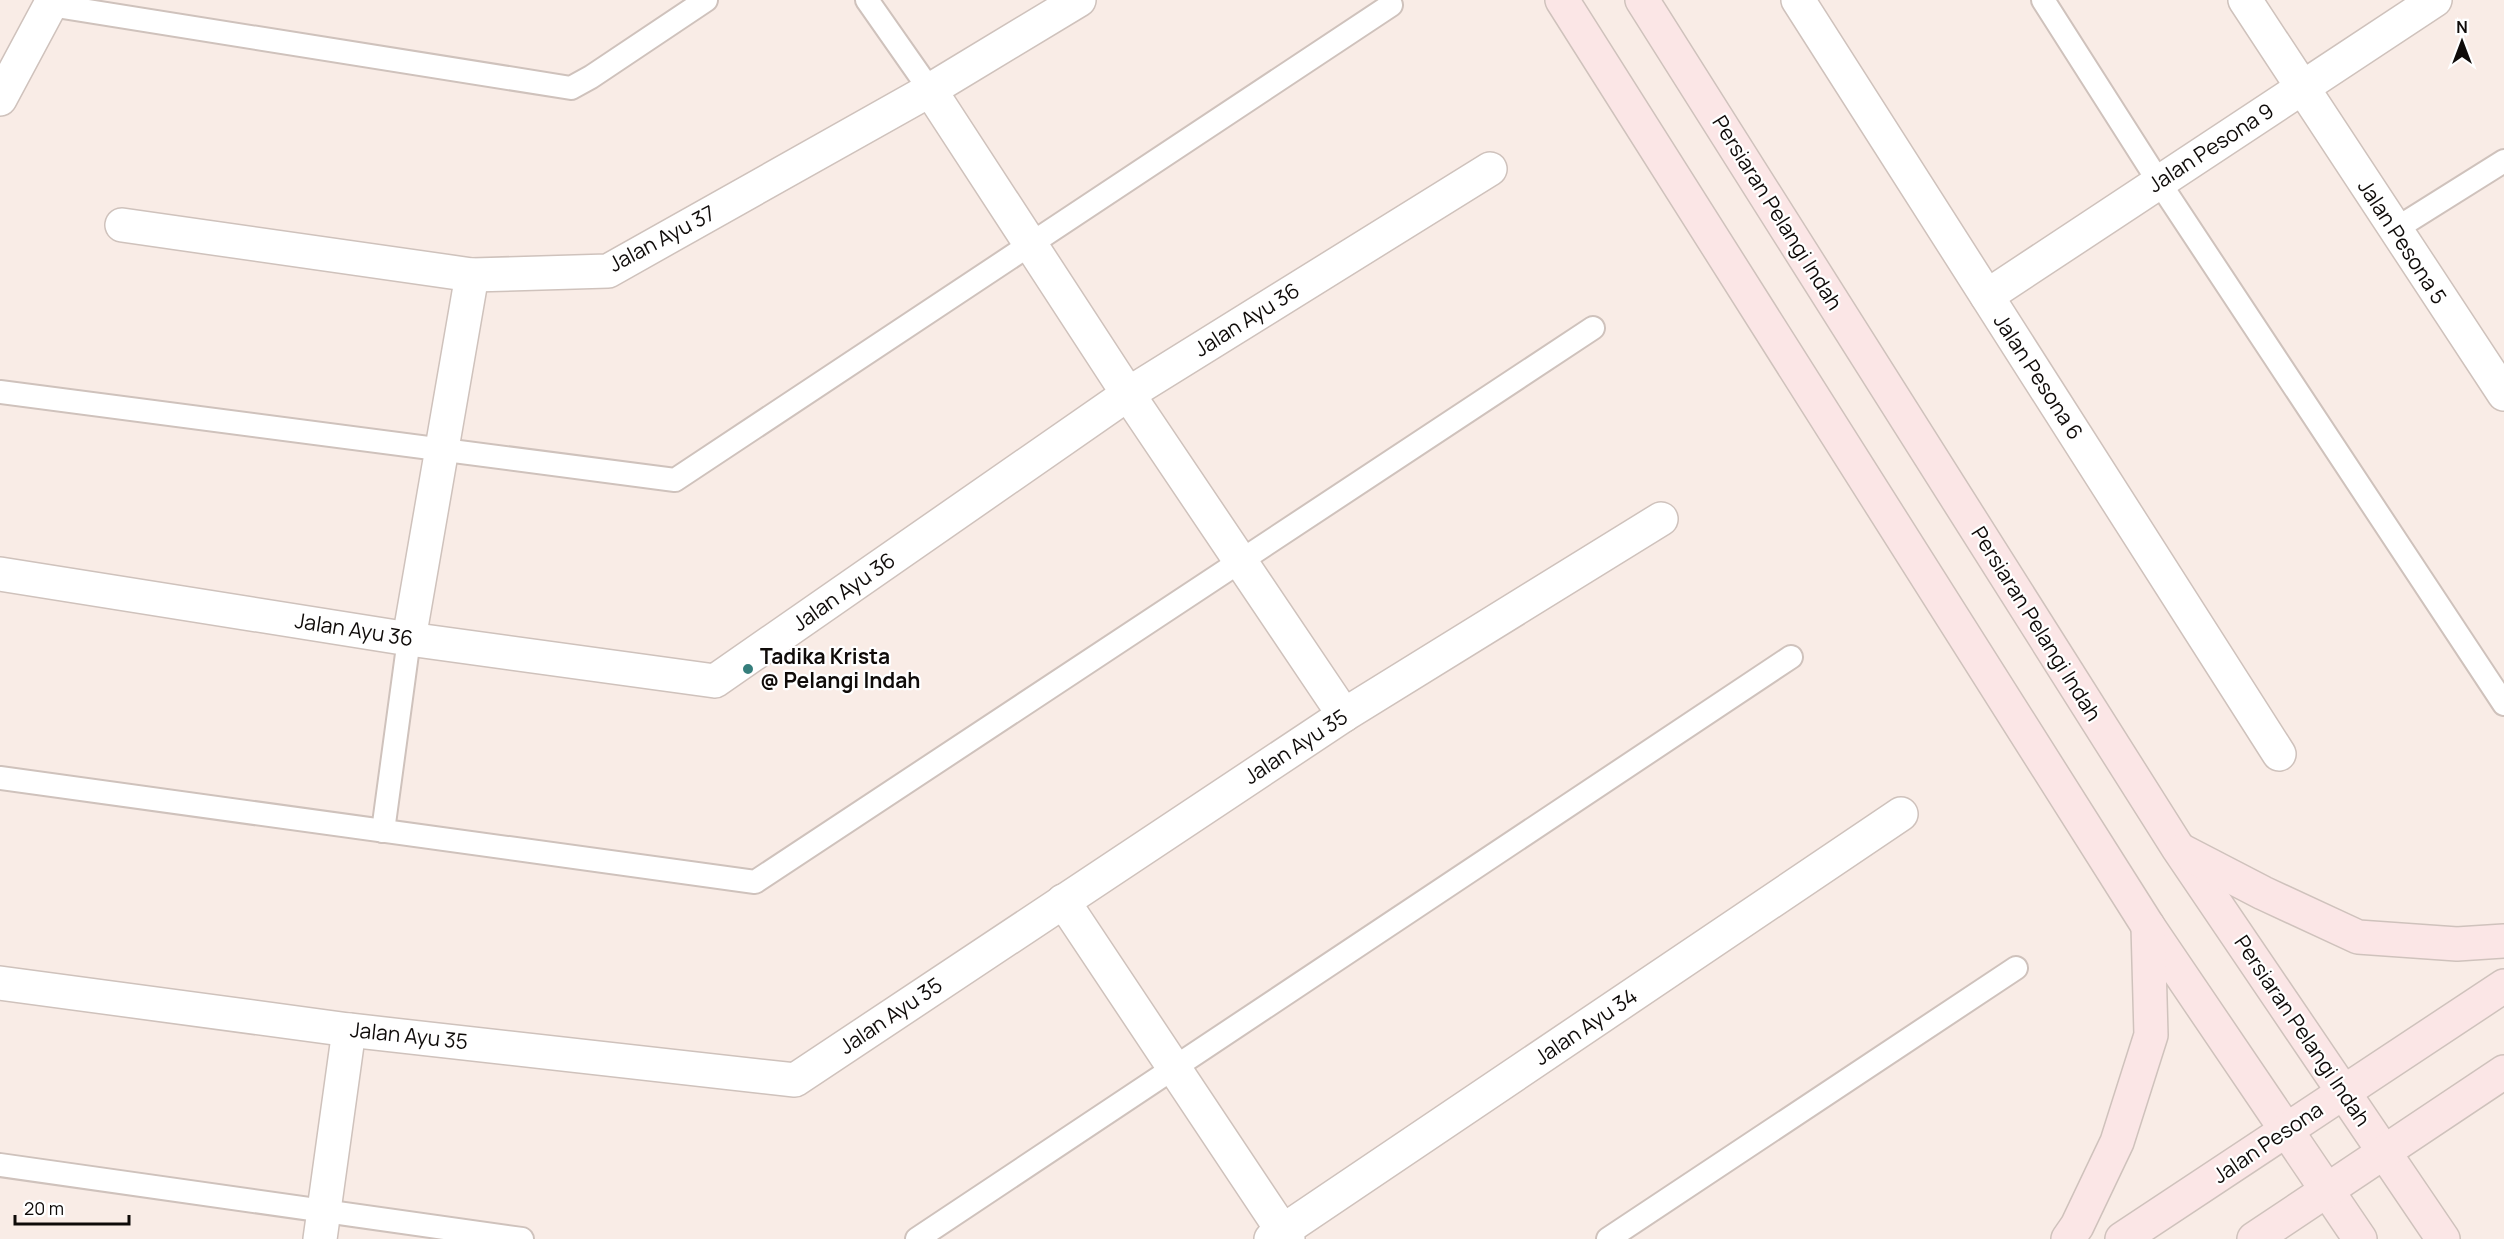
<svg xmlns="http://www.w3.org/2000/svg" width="2504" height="1239" viewBox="0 0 2504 1239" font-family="Manrope,sans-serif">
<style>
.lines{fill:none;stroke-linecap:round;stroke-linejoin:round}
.lane-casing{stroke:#cfc2bc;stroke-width:26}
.street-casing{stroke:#cfc2bc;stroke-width:36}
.secondary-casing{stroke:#cfc2bc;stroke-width:36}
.lane{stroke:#fff;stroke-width:22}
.street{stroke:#fff;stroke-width:33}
.secondary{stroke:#fbe6e6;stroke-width:33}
.poi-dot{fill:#357e7c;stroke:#fff;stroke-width:2}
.labels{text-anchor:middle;stroke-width:4.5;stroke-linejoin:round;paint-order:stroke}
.street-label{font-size:21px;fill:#0f0b09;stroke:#fff}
.poi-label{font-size:21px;font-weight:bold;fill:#0f0b09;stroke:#fff;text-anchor:start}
</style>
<rect width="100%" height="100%" fill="#f9ece6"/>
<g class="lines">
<g class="lane-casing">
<g id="lane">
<polyline points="867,0 930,90"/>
<polyline points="2043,0 2159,182 2504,704"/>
<polyline points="50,5 571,88 591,77 706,0"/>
<polyline points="2394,230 2504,161"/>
<polyline points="0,392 675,480 1391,5"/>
<polyline points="0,778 755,882 1593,328"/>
<polyline points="383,831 409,639"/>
<polyline points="0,1165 522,1239"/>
<polyline points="917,1239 1791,657"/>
<polyline points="1608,1239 2016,968"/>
</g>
</g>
<g class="street-casing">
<g id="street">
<polyline points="1798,0 2279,754"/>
<polyline points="2245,0 2504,394"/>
<polyline points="930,90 1128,394 1344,715"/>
<polyline points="0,99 53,0"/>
<polyline points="122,225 472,275 608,271 930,90 1079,0"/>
<polyline points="1987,296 2435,0"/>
<polyline points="0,574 409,639 715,681 1128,394 1490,169"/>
<polyline points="409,639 472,275"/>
<polyline points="1063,901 1288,1239"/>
<polyline points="0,983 349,1030 795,1080 1344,715 1661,519"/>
<polyline points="320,1239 349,1030"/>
<polyline points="1271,1239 1901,814"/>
</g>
</g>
<g class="secondary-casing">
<g id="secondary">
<polyline points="1562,0 2148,926 2360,1239"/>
<polyline points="1642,0 2178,848 2443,1239"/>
<polyline points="2182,851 2263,893 2358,937 2457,944 2504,941"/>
<polyline points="2068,1239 2077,1226 2117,1142 2151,1035 2148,926"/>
<polyline points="2122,1239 2504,986"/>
<polyline points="2254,1239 2504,1072"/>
</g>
</g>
<use href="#lane" class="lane"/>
<use href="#street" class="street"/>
<use href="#secondary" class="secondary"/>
</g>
<circle class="poi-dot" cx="748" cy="669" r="6"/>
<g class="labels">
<g class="street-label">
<text transform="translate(2211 148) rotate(-33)" y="7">Jalan Pesona 9</text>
<text transform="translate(1777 213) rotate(58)" y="7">Persiaran Pelangi Indah</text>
<text transform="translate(662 239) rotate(-28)" y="7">Jalan Ayu 37</text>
<text transform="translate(2402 242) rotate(57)" y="7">Jalan Pesona 5</text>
<text transform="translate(1247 320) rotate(-32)" y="7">Jalan Ayu 36</text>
<text transform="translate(2038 377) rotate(57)" y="7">Jalan Pesona 6</text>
<text transform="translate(844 592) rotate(-35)" y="7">Jalan Ayu 36</text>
<text transform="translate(2036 624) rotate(58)" y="7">Persiaran Pelangi Indah</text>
<text transform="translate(354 630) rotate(9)" y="7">Jalan Ayu 36</text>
<text transform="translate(1296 747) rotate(-33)" y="7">Jalan Ayu 35</text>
<text transform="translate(891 1016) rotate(-34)" y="7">Jalan Ayu 35</text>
<text transform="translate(1586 1027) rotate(-34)" y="7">Jalan Ayu 34</text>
<text transform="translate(2302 1031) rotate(56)" y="7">Persiaran Pelangi Indah</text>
<text transform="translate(409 1036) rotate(6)" y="7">Jalan Ayu 35</text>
<text transform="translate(2268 1143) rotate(-34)" y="7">Jalan Pesona</text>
</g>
<g class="poi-label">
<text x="760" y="664">Tadika Krista<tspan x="760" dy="24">@ Pelangi Indah</tspan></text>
</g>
</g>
<g transform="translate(2462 42)" stroke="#ffffff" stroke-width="4.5" paint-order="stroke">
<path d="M0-4.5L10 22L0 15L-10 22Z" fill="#0f0b09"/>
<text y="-9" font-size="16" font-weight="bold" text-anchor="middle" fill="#0f0b09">N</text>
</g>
<path d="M15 1215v9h114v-9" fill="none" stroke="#0f0b09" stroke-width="3"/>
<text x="24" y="1215" font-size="18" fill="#0f0b09" stroke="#ffffff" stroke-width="4.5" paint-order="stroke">20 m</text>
</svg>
